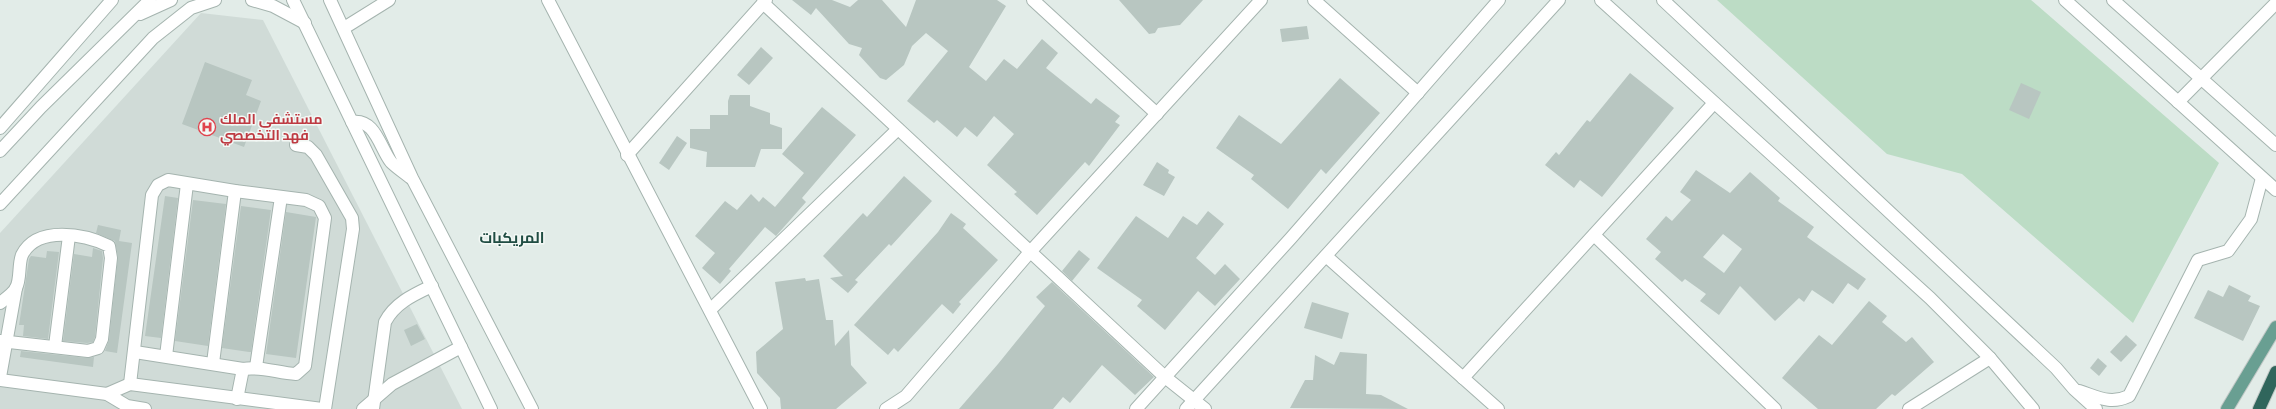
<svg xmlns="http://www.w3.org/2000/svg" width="2276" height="409" viewBox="0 0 2276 409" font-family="Barlow,Cairo,sans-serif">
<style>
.built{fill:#d0dbd7}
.green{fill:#bcdcc5}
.building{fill:#b8c6c1;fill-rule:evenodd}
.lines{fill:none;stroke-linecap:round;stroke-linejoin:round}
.minor-casing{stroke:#a5b4af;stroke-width:14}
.major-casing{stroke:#c1c8c6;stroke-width:14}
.highway-casing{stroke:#c1c8c6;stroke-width:14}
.minor{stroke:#fff;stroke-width:12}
.major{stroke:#699f92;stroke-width:12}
.highway{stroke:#30665c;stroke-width:12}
.labels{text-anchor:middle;stroke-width:3;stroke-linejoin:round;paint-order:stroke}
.health-label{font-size:14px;font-weight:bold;fill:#be3a42;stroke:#f3f8f5;text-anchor:start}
.neighbourhood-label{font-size:15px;font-weight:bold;fill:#204d43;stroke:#f3f8f5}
</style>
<rect width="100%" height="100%" fill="#e2ece8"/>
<polygon class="built" points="201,13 263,20 462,409 0,409 0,233"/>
<polygon class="green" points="1717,0 2031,0 2219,163 2133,323 1962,174 1887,154"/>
<g class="building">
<polygon points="792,0 832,0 850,7 858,0 882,0 906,27 916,0 997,0 1006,6 969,67 986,81 1004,59 1017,69 1042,39 1058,53 1046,68 1091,104 1096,98 1120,116 1115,122 1120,125 1089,166 1085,162 1037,215 1014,194 1017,192 987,165 1014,134 994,116 977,137 965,127 957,137 937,120 934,123 907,101 948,51 926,33 912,46 904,65 886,80 880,78 859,55 862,48 849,44 816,8 811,15"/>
<polygon points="1119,0 1203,0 1180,25 1158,28 1155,33 1149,34"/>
<polygon points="1307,26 1309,39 1282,42 1280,29"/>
<polygon points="761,47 773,58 749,85 737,75"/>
<polygon points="205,62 252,80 246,95 261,101 244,147 182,124"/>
<polygon points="1630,73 1674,108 1602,197 1580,180 1574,188 1545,165 1556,152 1559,155 1587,120 1590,122"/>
<polygon points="1340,78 1380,113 1326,174 1321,169 1288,209 1251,179 1254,175 1216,148 1239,115 1281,144"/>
<polygon points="2021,83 2041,92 2029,119 2009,110"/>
<polygon points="730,95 750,95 750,106 770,113 770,124 782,128 782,149 761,149 755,167 706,167 707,152 690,148 690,129 710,129 710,115 728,115 728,101"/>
<polygon points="822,107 856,135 802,198 806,202 776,236 765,227 729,269 731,271 720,284 702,268 715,253 695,236 725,201 737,210 751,194 759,202 763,197 775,207 804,173 782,154"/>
<polygon points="677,136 687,143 669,170 659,163"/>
<polygon points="1157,162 1169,170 1168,173 1175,177 1164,196 1143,185"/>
<path d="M1696,170l34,23 20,-21 30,26 -2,3 36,26 -7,10 59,42 -8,11 -10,-7 -15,21 -21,-14 -8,12 -5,-4 -24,23 -35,-35 -21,29 -19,-14 6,-7 -21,-15 -3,3 -27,-23 6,-7 -15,-13 20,-23 6,5 19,-21 -11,-8zM1723,234l19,15 -18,24 -21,-16z"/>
<polygon points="904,176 932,201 891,246 889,244 855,280 858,282 848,293 830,278 843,276 823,256 863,213 867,217"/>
<polygon points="165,196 178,198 161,338 145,336"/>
<polygon points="193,200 226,204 208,346 175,341"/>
<polygon points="241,206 271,210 251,352 249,352 222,348"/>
<polygon points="1208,211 1224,224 1196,258 1215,275 1225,264 1240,279 1215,306 1198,291 1165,330 1137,306 1142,300 1097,268 1136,216 1168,238 1183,216 1197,225"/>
<polygon points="286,212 316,217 296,358 266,354"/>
<polygon points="951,213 966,224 963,228 998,260 959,302 961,304 953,314 942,304 898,352 894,348 888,355 854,325 938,232"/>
<polygon points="98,225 121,230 119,241 132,243 117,353 105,351 109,340 118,257 115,241 96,233"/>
<polygon points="93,248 102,251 103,258 95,337 93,342 87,343 63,341 74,254 92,257"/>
<polygon points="1079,250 1090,259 1072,281 1062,271"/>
<polygon points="47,251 59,252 48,339 23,336 24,325 19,325 29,259 31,256 46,258"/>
<polygon points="805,278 806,281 819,279 826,320 833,320 835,346 849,330 851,365 867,383 836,409 781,409 780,398 757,373 756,352 783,329 775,282"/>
<polygon points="1052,282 1154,377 1135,395 1102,365 1070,403 1063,397 1053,409 959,409 998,364 1045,306 1036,297"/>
<polygon points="2229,285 2251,296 2248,301 2260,306 2243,341 2194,318 2208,290 2223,297"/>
<polygon points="1869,301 1887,316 1882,322 1906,342 1912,337 1934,362 1895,396 1892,394 1876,409 1818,409 1782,378 1819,335 1832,345"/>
<polygon points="1312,302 1349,313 1342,339 1304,328"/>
<polygon points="417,324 425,339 411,346 404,330"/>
<polygon points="2126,335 2137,345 2121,362 2110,352"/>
<polygon points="21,351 87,358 94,357 93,367 20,357"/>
<polygon points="1340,352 1367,354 1366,394 1381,395 1408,409 1290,408 1305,380 1313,380 1315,355 1334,365"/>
<polygon points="2098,358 2107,366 2099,376 2090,368"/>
</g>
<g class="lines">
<g class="minor-casing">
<g id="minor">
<polyline points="252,0 273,6 305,23"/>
<polyline points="293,0 491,409"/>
<polyline points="330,0 412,178 532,409"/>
<polyline points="548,0 761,409"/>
<polyline points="1033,0 1157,114"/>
<polyline points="1314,0 1418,93"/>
<polyline points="1601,0 1930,298 1990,358 2033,409"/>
<polyline points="1663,0 2056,368 2074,389 2096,409"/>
<polyline points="2065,0 2276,190"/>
<polyline points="2113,0 2276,145"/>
<polyline points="763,3 1165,377 1205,409"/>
<polyline points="140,14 171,0"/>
<polyline points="344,28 389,0"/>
<polyline points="2178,102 2276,3"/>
<path d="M352,122c23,-4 28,26 39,40 6,6 14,11 20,16"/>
<polyline points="0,128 112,0"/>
<polyline points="296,145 308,147 316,155 352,218 353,229 325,409"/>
<polyline points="0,151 41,107 150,0"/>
<polyline points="627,155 766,0"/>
<polyline points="0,204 153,38 191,8 215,0"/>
<polyline points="1594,235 1775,409"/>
<polyline points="1326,256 1498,409"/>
<path d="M0,303c5,-4 13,-9 16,-15 5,-9 2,-23 6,-33 15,-30 63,-21 87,-9l2,12 -9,81 -4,9 -10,3 -88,-10"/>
<polyline points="710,310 898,129"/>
<polyline points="55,346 69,236"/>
<polyline points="135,352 243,369"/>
<polyline points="166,356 187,184"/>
<polyline points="213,363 235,191"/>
<polyline points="256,367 281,197"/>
<polyline points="0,377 16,288"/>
<polyline points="1463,378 1714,103"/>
<polyline points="0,380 107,394 127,406 145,409"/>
<path d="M130,384l22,-189 6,-10 10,-5 67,11 71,9 13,6 6,12 -20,148 -9,8c-18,-1 -35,-8 -53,-5l-6,30"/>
<path d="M2079,391c19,6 31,14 50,5l69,-136 30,-9 23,-32 11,-41"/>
<polyline points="107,394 130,384 322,409"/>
<polyline points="363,409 392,384 461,347"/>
<path d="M373,409l12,-87c10,-19 28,-27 47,-36"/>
<polyline points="886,409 906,396 1030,252 1261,0"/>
<polyline points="1136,409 1291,238 1499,0"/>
<polyline points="1186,409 1559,0"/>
<polyline points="1909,409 1990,358"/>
</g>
</g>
<g class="major-casing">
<polyline id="major" points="2227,409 2276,327"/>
</g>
<g class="highway-casing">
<polyline id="highway" points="2259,409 2276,372"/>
</g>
<use href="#minor" class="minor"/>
<use href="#major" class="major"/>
<use href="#highway" class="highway"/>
</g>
<defs>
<g id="hospital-ring" transform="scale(0.9)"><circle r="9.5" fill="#f3f8f5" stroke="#e0444e" stroke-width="1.5"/><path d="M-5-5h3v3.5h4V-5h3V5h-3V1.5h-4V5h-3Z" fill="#e0444e"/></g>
</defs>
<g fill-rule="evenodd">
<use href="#hospital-ring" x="207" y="127"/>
</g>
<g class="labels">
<g class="health-label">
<text x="220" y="124">مستشفى الملك<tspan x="220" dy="16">فهد التخصصي</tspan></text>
</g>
<g class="neighbourhood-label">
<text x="512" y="243">المريكبات</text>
</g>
</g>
</svg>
